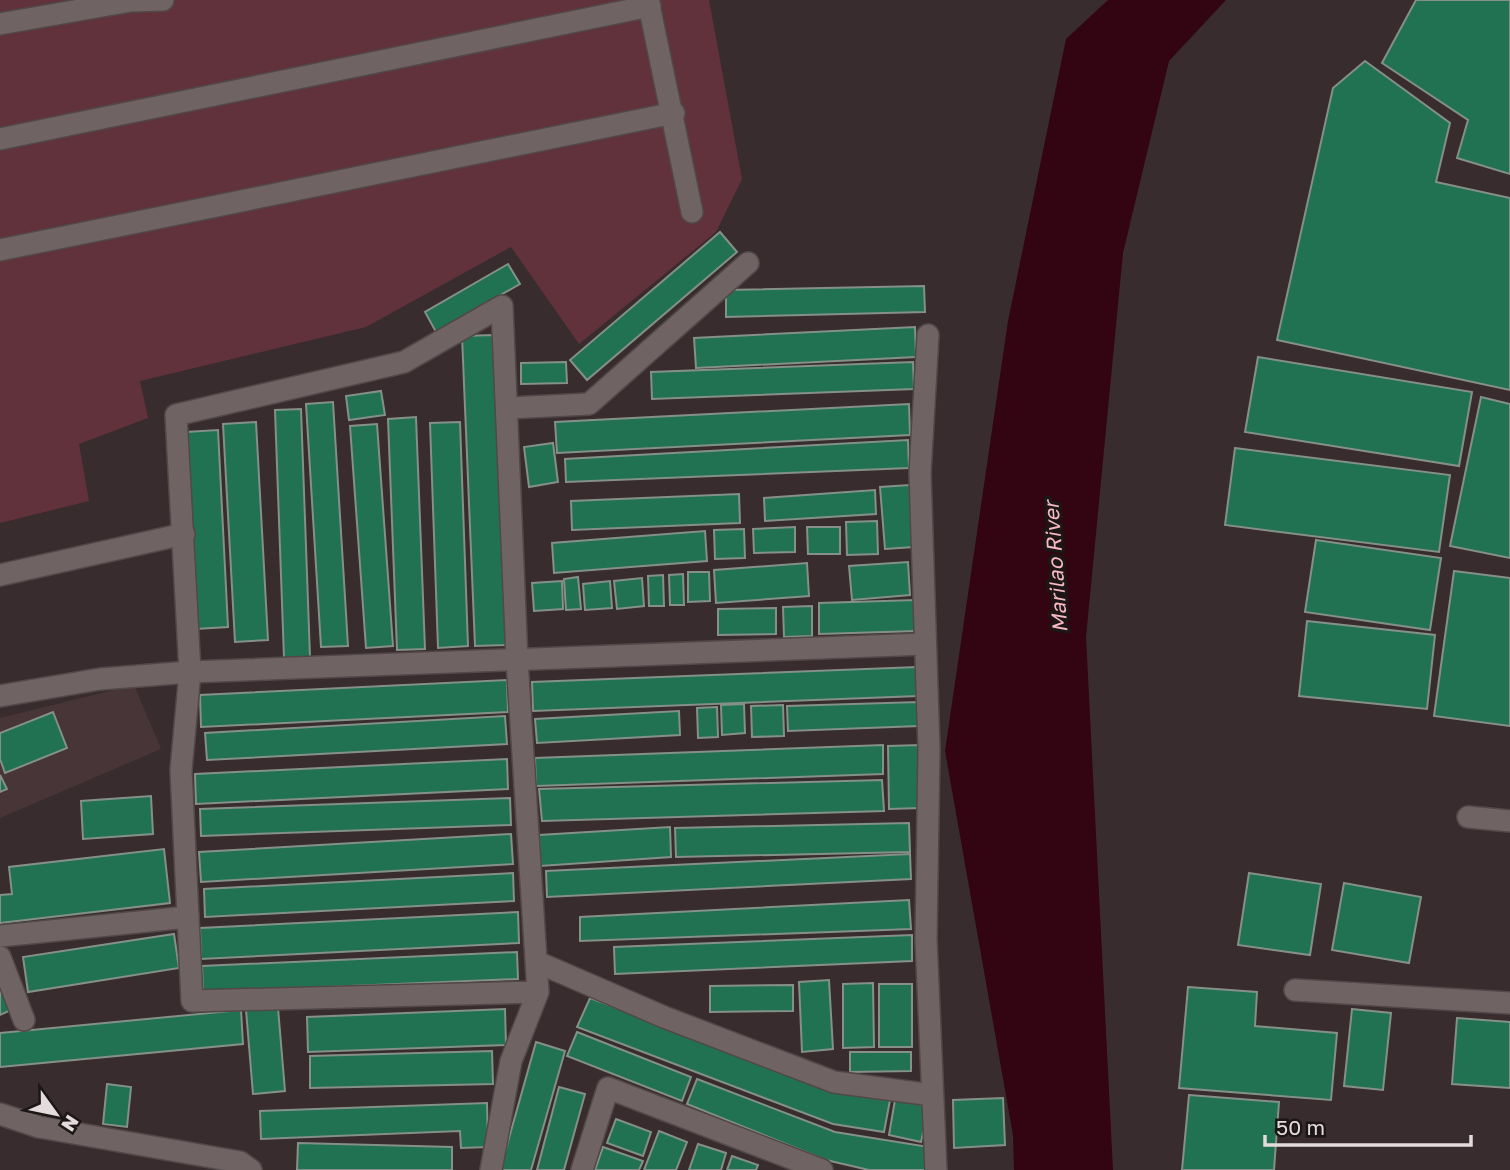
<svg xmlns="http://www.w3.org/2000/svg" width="1510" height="1170" viewBox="0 0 1510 1170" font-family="'Golos Text',sans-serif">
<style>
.built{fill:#473538}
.green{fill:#61323b}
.water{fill:#330412}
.building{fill:#207252;stroke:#849089;stroke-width:2}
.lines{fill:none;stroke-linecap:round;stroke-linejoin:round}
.minor-casing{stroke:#524849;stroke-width:24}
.minor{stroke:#706364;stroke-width:21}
.labels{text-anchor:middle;stroke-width:7;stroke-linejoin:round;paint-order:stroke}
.water-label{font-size:21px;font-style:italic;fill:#f7b8c1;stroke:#1c1617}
</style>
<rect width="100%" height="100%" fill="#382c2e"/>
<polygon class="built" points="134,685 161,749 0,818 0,718"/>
<polygon class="green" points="0,0 709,0 742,179 716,232 579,344 511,247 366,327 140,381 148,418 79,444 89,501 0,523"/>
<polygon class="water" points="1108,0 1226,0 1169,61 1123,253 1086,637 1113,1170 1014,1170 1013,1135 945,751 1008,321 1066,39"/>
<g class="building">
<polygon points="1416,0 1510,0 1510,174 1457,158 1468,120 1382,63"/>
<polygon points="1365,61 1450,123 1436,182 1510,198 1510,390 1277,340 1333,88"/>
<polygon points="720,232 737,252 587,380 570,360"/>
<polygon points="508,264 520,284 436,332 425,312"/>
<polygon points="924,286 925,312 726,317 726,290"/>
<polygon points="915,327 916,357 696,368 694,338"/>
<polygon points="493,335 506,645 475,646 462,336"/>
<polygon points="1258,357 1472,392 1459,466 1245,432"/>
<polygon points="566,362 567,383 521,384 521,363"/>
<polygon points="913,362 914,389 652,399 651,372"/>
<polygon points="381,391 385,415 349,420 346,396"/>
<polygon points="1481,397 1510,404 1510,558 1450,546"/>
<polygon points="333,402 348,646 321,647 306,404"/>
<polygon points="909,404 910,435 557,453 555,422"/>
<polygon points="301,409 310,657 284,658 275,410"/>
<polygon points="416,417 425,649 397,650 388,419"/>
<polygon points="256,422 268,640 235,642 223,424"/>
<polygon points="460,422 468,646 438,648 430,423"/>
<polygon points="377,424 393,646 366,648 350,426"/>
<polygon points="218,430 228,627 196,629 186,432"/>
<polygon points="908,440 909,468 566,482 565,459"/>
<polygon points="553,443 558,482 529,487 524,447"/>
<polygon points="1235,448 1450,475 1439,552 1225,525"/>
<polygon points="910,485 914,547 885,549 880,487"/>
<polygon points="875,490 876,514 765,521 764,498"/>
<polygon points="739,494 740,523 572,530 571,501"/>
<polygon points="877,521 878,554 847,555 846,522"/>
<polygon points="795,527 795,552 754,553 753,529"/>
<polygon points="807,527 840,527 840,554 808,554"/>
<polygon points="744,529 745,558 715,559 714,530"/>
<polygon points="705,531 707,561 554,573 552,543"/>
<polygon points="1316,540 1441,558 1430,630 1305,612"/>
<polygon points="908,562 910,595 852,600 849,566"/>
<polygon points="807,563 809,596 716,603 714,570"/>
<polygon points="1454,571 1510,578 1510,726 1434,716"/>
<polygon points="688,572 709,572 710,601 688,602"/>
<polygon points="683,574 684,605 670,605 669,575"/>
<polygon points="663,575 664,606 649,606 648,576"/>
<polygon points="578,577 581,609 566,610 564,579"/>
<polygon points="642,578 644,606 617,609 614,581"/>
<polygon points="562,581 563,609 534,611 532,583"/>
<polygon points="610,581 612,608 585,610 583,584"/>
<polygon points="916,600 917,631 819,634 819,603"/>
<polygon points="812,606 812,636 784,637 783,607"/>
<polygon points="776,608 776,634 718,635 718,609"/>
<polygon points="1307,621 1435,635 1427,709 1299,696"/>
<polygon points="917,667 918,696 533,711 532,682"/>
<polygon points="507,680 508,712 201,727 200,695"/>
<polygon points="919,702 919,726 788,731 787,706"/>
<polygon points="744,704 745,733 722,735 721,705"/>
<polygon points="783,705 784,736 752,737 751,706"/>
<polygon points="717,707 718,737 698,738 697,708"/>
<polygon points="679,711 680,735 537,743 535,719"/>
<polygon points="53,712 67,748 5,773 0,759 0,733"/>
<polygon points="505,716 507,744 207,760 205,733"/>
<polygon points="883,745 883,774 536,786 535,758"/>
<polygon points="920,745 921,808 889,809 888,746"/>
<polygon points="507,759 508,789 196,804 195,774"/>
<polygon points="0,775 7,789 0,792"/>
<polygon points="882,780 884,811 542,821 539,789"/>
<polygon points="151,796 153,834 83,839 81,801"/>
<polygon points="510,798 511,825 201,836 200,809"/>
<polygon points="909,823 910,852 676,857 675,828"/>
<polygon points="670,827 671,857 540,866 539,835"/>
<polygon points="511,834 513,864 201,882 199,852"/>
<polygon points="164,849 170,903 0,923 0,895 12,894 9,867"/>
<polygon points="910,854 911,879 547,897 546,871"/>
<polygon points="513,873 514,901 205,917 204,889"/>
<polygon points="1249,873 1321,884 1310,955 1238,945"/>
<polygon points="1344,883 1421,897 1409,963 1332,950"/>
<polygon points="909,900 911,929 580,941 580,917"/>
<polygon points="518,912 519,943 201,959 200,928"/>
<polygon points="174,934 179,968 28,992 23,957"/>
<polygon points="912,935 912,961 615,974 614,947"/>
<polygon points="517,952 518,979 203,992 202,966"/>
<polygon points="829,980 833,1049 802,1052 799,982"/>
<polygon points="873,983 874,1047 843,1048 843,984"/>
<polygon points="0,984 11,1010 0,1015"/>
<rect x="879" y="984" width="33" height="63"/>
<polygon points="793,985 793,1011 710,1012 710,986"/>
<polygon points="1188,987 1257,992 1255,1026 1337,1033 1331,1100 1179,1088"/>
<polygon points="590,998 843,1093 890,1100 884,1132 833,1124 577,1027"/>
<polygon points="278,1008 285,1091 253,1094 246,1010"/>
<polygon points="505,1009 506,1045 308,1052 307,1017"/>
<polygon points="1352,1009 1391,1013 1383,1090 1344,1086"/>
<polygon points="241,1010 243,1044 0,1067 0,1033"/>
<polygon points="1457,1018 1510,1022 1510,1088 1452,1084"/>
<polygon points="577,1032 691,1077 682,1101 567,1056"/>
<polygon points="536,1042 565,1051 531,1170 500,1170"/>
<polygon points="492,1051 493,1084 310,1088 310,1056"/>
<polygon points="850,1052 911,1052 911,1071 850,1072"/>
<polygon points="697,1079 835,1132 929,1147 925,1170 869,1170 826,1160 687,1104"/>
<polygon points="107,1084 131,1087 127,1127 103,1124"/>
<polygon points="559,1087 585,1094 564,1170 537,1170"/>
<polygon points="1189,1095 1279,1102 1274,1170 1182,1170"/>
<polygon points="1003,1098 1005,1145 954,1148 953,1100"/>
<polygon points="895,1100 929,1106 921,1142 889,1135"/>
<polygon points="487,1103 488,1147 461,1148 460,1131 261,1139 260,1111"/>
<polygon points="616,1119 651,1132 643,1156 607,1143"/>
<polygon points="659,1131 687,1142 676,1170 644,1170"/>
<polygon points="298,1143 452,1147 452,1170 297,1170"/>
<polygon points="698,1144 726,1153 721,1170 689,1170"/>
<polygon points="603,1147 643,1161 639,1170 595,1170"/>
<polygon points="732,1156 758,1165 756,1170 727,1170"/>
</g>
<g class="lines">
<g class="minor-casing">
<g id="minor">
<polyline points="648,0 692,212"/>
<polyline points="0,24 131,1 163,0"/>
<polyline points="0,139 650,6"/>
<polyline points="0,250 674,113"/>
<polyline points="928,335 920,473 929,749 926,939 936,1170"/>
<polyline points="507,408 589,404 748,263"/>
<polyline points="0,575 184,534"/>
<polyline points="0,696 100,679 190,672 925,644"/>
<polyline points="1468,817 1510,821"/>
<polyline points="0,936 188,917"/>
<polyline points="0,957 24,1020"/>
<polyline points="537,962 664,1017 834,1082 932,1095"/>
<polyline points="1295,990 1510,1003"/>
<polyline points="0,1114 39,1127 240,1162 251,1170"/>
<polyline points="491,1170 511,1061 538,992 517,660 502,306 404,362 176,415 190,672 181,770 192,1001 538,992"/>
<polyline points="582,1170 608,1088 822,1170"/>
</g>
</g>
<use href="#minor" class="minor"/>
</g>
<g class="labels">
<g class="water-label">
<text transform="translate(1056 567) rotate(-94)" y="7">Marilao River</text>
</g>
</g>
<g transform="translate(56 1114) rotate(123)" stroke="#1c1617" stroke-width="5" paint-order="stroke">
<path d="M0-5L12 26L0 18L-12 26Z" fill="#e3dbdc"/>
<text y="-10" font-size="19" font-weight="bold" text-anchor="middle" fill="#e3dbdc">N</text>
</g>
<path d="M1265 1135v10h206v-10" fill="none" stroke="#e3dbdc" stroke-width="3.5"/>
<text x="1276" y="1135" font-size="21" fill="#e3dbdc" stroke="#1c1617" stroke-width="5" paint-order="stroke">50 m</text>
</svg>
